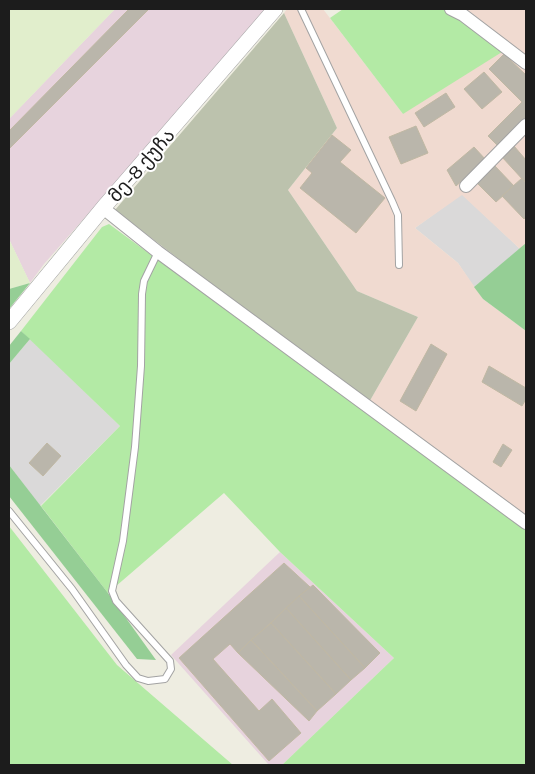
<svg xmlns="http://www.w3.org/2000/svg" width="535" height="774" viewBox="0 0 535 774" font-family="'Titillium Web','Noto Sans Georgian',sans-serif">
<style>
.residential{fill:#dad9d9}
.commercial{fill:#f0dad0}
.industrial{fill:#e7d3dd}
.construction{fill:#bcc2ad}
.farmland{fill:#e1eecc}
.grass{fill:#b3eaa5}
.forest{fill:#95ce95}
.building{fill:#bab6ab;stroke:#c0b8a3}
.lines{fill:none;stroke-linecap:round;stroke-linejoin:round}
.service-casing{stroke:#a3a3a3;stroke-width:8}
.minor-casing{stroke:#a3a3a3;stroke-width:14}
.tertiary-casing{stroke:#a3a3a3;stroke-width:16}
.service{stroke:#fff;stroke-width:6}
.minor{stroke:#fff;stroke-width:12}
.tertiary{stroke:#fff;stroke-width:15}
.labels{text-anchor:middle;stroke-width:4;stroke-linejoin:round;paint-order:stroke}
.street-label{font-size:19px;fill:#1c1c1c;stroke:#fff}
</style>
<rect width="100%" height="100%" fill="#eeede1"/>
<g class="residential">
<polygon points="462,194 520,249 474,287 458,263 415,228"/>
<polygon points="30,339 120,426 40,506 9,465 9,364"/>
</g>
<polygon class="commercial" points="287,9 323,9 403,114 463,9 526,9 526,243 520,249 462,195 415,228 458,263 483,299 526,331 526,515 368,404 418,317 357,291 288,190 337,128 284,13"/>
<g class="industrial">
<polygon points="115,9 266,9 253,26 44,264 30,283 9,239 9,119"/>
<polygon points="280,552 394,658 282,765 269,765 171,655"/>
</g>
<polygon class="construction" points="284,13 337,128 288,190 357,291 418,317 368,404 115,210"/>
<g class="farmland">
<polygon points="9,9 115,9 9,119"/>
<polygon points="9,239 30,283 9,289"/>
</g>
<g class="grass">
<polygon points="343,9 463,9 510,47 403,114 330,18"/>
<polygon points="109,224 526,530 526,765 282,765 394,658 280,552 224,493 108,593 41,506 120,426 21,331 102,227"/>
<polygon points="9,526 117,665 233,765 9,765"/>
</g>
<g class="forest">
<polygon points="526,243 526,331 483,299 474,287"/>
<polygon points="30,283 9,309 9,289"/>
<polygon points="21,331 30,339 9,364 9,346"/>
<polygon points="9,465 108,593 156,660 137,659 9,496"/>
</g>
<g class="building">
<polygon points="129,9 149,9 9,149 9,131"/>
<polygon points="504,54 526,75 526,121 500,148 488,136 522,102 489,69"/>
<polygon points="484,72 502,92 482,109 464,89"/>
<polygon points="446,93 455,107 424,127 415,113"/>
<polygon points="416,126 428,153 401,164 389,137"/>
<polygon points="332,135 351,150 340,162 385,198 356,233 300,188 312,173 306,168"/>
<polygon points="514,146 526,160 526,179 524,181 502,157"/>
<polygon points="474,147 486,160 456,186 447,170"/>
<polygon points="495,166 514,186 496,202 477,183"/>
<polygon points="522,178 526,183 526,217 524,219 502,196"/>
<polygon points="431,344 447,354 416,411 400,401"/>
<polygon points="489,366 526,388 526,399 522,406 482,382"/>
<polygon points="47,443 61,456 43,476 29,463"/>
<polygon points="503,444 512,450 501,467 493,462"/>
<polygon points="284,563 310,587 238,653 230,644 213,659 259,711 272,699 301,733 269,761 179,658"/>
<polygon points="313,585 380,653 365,668 299,596"/>
<polygon points="299,596 365,668 351,680 286,608"/>
<polygon points="286,608 351,680 336,694 271,623"/>
<polygon points="271,623 336,694 317,711 251,640"/>
<polygon points="251,640 317,711 309,721 238,653"/>
</g>
<g class="lines">
<g class="service-casing">
<g id="service">
<polyline points="301,9 392,201 398,215 399,265"/>
<polyline points="9,511 72,589 126,665 138,678 148,681 165,679 171,669 170,661 116,601 112,591 123,541 135,447 141,366 142,294 144,281 158,252"/>
</g>
</g>
<g class="minor-casing">
<g id="minor">
<polyline points="451,9 463,15 526,63"/>
<polyline points="466,186 526,125"/>
<polyline points="103,208 158,252 526,523"/>
</g>
</g>
<g class="tertiary-casing">
<polyline id="tertiary" points="9,322 103,208 275,9"/>
</g>
<use href="#service" class="service"/>
<use href="#minor" class="minor"/>
<use href="#tertiary" class="tertiary"/>
</g>
<g class="labels">
<g class="street-label">
<text transform="translate(141 165) rotate(-49)" y="7">მე-8 ქუჩა</text>
</g>
</g>
<rect width="535" height="774" fill="none" stroke="#1c1c1c" stroke-width="20"/>
</svg>
